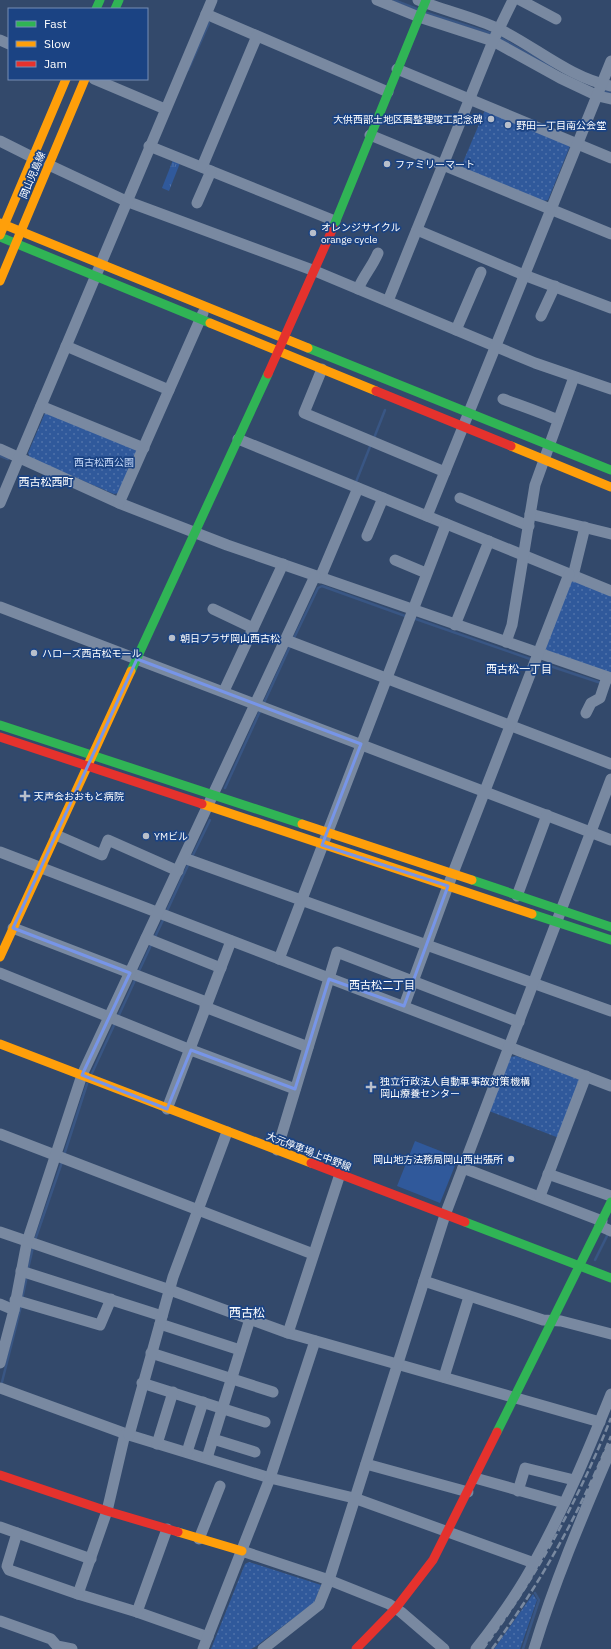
<svg xmlns="http://www.w3.org/2000/svg" width="611" height="1649" viewBox="0 0 611 1649" font-family="'IBM Plex Sans','Noto Sans JP',sans-serif">
<style>
.grass{fill:url(#grass-tufts)}
.park{fill:url(#park-dots)}
.pitch{fill:#30599b}
.lines{fill:none;stroke-linecap:round;stroke-linejoin:round}
.stream{stroke:#395684;stroke-width:2.5}
.street{stroke:#7989a1;stroke-width:11}
.fast{stroke:#30b455;stroke-width:9}
.slow{stroke:#ff9f0a;stroke-width:9}
.jam{stroke:#e5322d;stroke-width:9}
.rail{stroke:#7a8aa1;stroke-width:2.5;stroke-dasharray:7 3;stroke-linecap:butt}
.marked{fill:none;stroke:#7795e8;stroke-width:3;stroke-linejoin:round}
.poi-dot{fill:#b8bfcb;stroke:#1b4383;stroke-width:1.5}
.labels{text-anchor:middle;stroke-width:3.5;stroke-linejoin:round;paint-order:stroke}
.poi-label{font-size:10px;fill:#fff;stroke:#1b4383;text-anchor:start}
.street-label{font-size:10px;fill:#fff;stroke:#1b4383}
.park-label{font-size:10px;fill:#c6d9f8;stroke:#1b4383}
.neighbourhood-label{font-size:11px;fill:#fff;stroke:#1b4383}
.quarter-label{font-size:12px;fill:#fff;stroke:#1b4383}
</style>
<defs>
<pattern id="grass-tufts" width="24" height="20" patternUnits="userSpaceOnUse"><rect width="24" height="20" fill="#30599b"/><path d="M3 7l-1-3M5 7V3M7 7l1-3M15 17l-1-3M17 17v-4M19 17l1-3" fill="none" stroke="#4f72aa"/></pattern>
<pattern id="park-dots" width="8" height="8" patternUnits="userSpaceOnUse"><rect width="8" height="8" fill="#30599b"/><path d="M2 2h.1M6 6h.1" fill="none" stroke="#4f72aa" stroke-width="1.8" stroke-linecap="round"/></pattern>
</defs>
<rect width="100%" height="100%" fill="#33496b"/>
<polygon class="grass" points="173,160 180,163 169,191 162,188"/>
<g class="park">
<polygon points="485,110 570,146 548,200 543,201 461,167"/>
<polygon points="45,413 136,448 138,452 119,493 114,494 30,458 28,453"/>
<polygon points="574,581 611,596 611,674 547,652 544,646 569,582"/>
<polygon points="516,1056 581,1080 559,1138 489,1111 510,1057"/>
<polygon points="249,1562 321,1585 314,1603 255,1647 251,1649 211,1649 245,1564"/>
<polygon points="533,1594 537,1600 520,1649 494,1649"/>
</g>
<polygon class="pitch" points="415,1141 458,1158 440,1203 397,1186"/>
<g class="lines">
<g class="stream">
<polyline points="394,0 417,9"/>
<polyline points="427,13 493,34"/>
<polyline points="499,37 552,67"/>
<polyline points="188,70 209,23"/>
<polyline points="602,91 611,93"/>
<polyline points="374,438 385,410"/>
<polyline points="0,456 8,459"/>
<polyline points="356,482 371,444"/>
<polyline points="413,618 533,660"/>
<polyline points="293,640 318,588 322,586 408,617"/>
<polyline points="538,662 601,683"/>
<polyline points="263,705 291,644"/>
<polyline points="225,788 261,709"/>
<polyline points="192,857 210,820"/>
<polyline points="166,913 189,863"/>
<polyline points="154,939 164,918"/>
<polyline points="138,973 152,943"/>
<polyline points="118,1017 136,978"/>
<polyline points="92,1073 115,1023"/>
<polyline points="64,1155 87,1084"/>
<polyline points="35,1240 62,1162"/>
<polyline points="595,1260 608,1234"/>
<polyline points="28,1269 33,1247"/>
<polyline points="22,1299 27,1276"/>
<polyline points="2,1382 21,1306"/>
<polyline points="523,1649 539,1600 535,1593"/>
</g>
<g class="street">
<polyline points="377,0 419,17 493,41 560,78 598,96 611,99"/>
<path d="M418,0c27,11 56,17 81,29 37,18 71,49 112,57"/>
<polyline points="520,0 556,19"/>
<polyline points="206,14 388,92"/>
<polyline points="0,40 9,44"/>
<polyline points="397,69 611,158"/>
<polyline points="94,79 165,109"/>
<polyline points="370,135 611,234"/>
<polyline points="0,141 32,157"/>
<polyline points="149,146 335,221"/>
<polyline points="49,165 126,201 315,271 535,363 611,389"/>
<polyline points="202,167 257,36"/>
<polyline points="197,203 211,171"/>
<polyline points="417,230 524,275 611,308"/>
<path d="M358,289c6,-14 14,-22 20,-36"/>
<polyline points="388,301 493,41 513,0"/>
<polyline points="541,316 555,286"/>
<polyline points="456,330 481,272"/>
<polyline points="66,346 169,390"/>
<polyline points="322,369 304,413 445,472"/>
<path d="M503,399c19,7 37,13 55,21"/>
<polyline points="41,406 144,448"/>
<polyline points="238,439 611,591"/>
<polyline points="0,449 119,503 227,545 611,678"/>
<polyline points="460,498 529,526"/>
<polyline points="0,503 212,0"/>
<polyline points="119,503 203,313"/>
<polyline points="530,514 611,534"/>
<polyline points="427,516 611,61"/>
<polyline points="367,536 383,498"/>
<polyline points="395,560 426,573"/>
<polyline points="573,576 585,527"/>
<polyline points="320,578 358,488"/>
<polyline points="0,607 611,840"/>
<polyline points="213,609 253,628"/>
<polyline points="455,625 489,541"/>
<polyline points="286,640 611,764"/>
<polyline points="506,642 512,625 535,485 574,377"/>
<polyline points="224,691 283,564"/>
<polyline points="586,713 591,703 600,698 607,677"/>
<polyline points="56,835 102,855 108,840 178,871"/>
<polyline points="0,852 611,1086"/>
<polyline points="184,858 611,1011"/>
<polyline points="517,896 547,815"/>
<polyline points="13,928 206,1002"/>
<polyline points="146,938 221,968"/>
<polyline points="279,959 446,524"/>
<polyline points="0,973 191,1050 295,1089"/>
<polyline points="404,1006 448,886 569,574"/>
<polyline points="205,1007 308,1047"/>
<polyline points="167,1109 231,941"/>
<polyline points="0,1134 313,1254"/>
<polyline points="277,1150 337,952 519,1022"/>
<polyline points="463,1168 602,1221"/>
<polyline points="548,1174 611,1196"/>
<polyline points="540,1196 586,1076"/>
<polyline points="600,1226 611,1231"/>
<polyline points="0,1232 170,1290 288,1333 600,1422"/>
<polyline points="21,1271 162,1316"/>
<polyline points="424,1281 543,1320 561,1321 611,1334"/>
<polyline points="15,1300 100,1325 111,1299"/>
<polyline points="0,1304 14,1310"/>
<polyline points="160,1324 240,1350"/>
<polyline points="288,1333 340,1174"/>
<polyline points="151,1353 273,1392"/>
<polyline points="0,1363 14,1310 27,1242 82,1075 315,576"/>
<polyline points="444,1377 469,1297"/>
<polyline points="142,1383 265,1422"/>
<polyline points="0,1388 129,1435 270,1478 354,1498 534,1563"/>
<polyline points="125,1434 107,1511 78,1594 137,1612 208,1637"/>
<polyline points="129,1435 173,1277 227,1132"/>
<polyline points="213,1439 255,1452"/>
<polyline points="157,1444 173,1392"/>
<polyline points="187,1452 203,1402"/>
<polyline points="207,1458 250,1319"/>
<polyline points="366,1464 468,1492"/>
<polyline points="475,1478 564,1503"/>
<polyline points="518,1491 525,1468 574,1480"/>
<polyline points="0,1527 91,1559"/>
<polyline points="17,1533 7,1566 9,1570 78,1594"/>
<polyline points="199,1539 220,1486"/>
<polyline points="242,1551 329,1580 389,1604 401,1612 444,1649"/>
<polyline points="137,1612 167,1529"/>
<polyline points="0,1621 51,1639 57,1646 72,1649"/>
<polyline points="203,1649 270,1478 315,1341"/>
<polyline points="263,1649 319,1605 329,1580 445,1215 611,779"/>
<path d="M476,1649c21,-27 42,-55 58,-86 30,-54 54,-112 77,-169"/>
<path d="M534,1649c21,-69 49,-134 77,-200"/>
</g>
<g class="fast">
<polyline points="96,9 100,0"/>
<polyline points="115,9 119,0"/>
<polyline points="333,228 426,0"/>
<polyline points="0,237 210,323"/>
<polyline points="308,348 611,470"/>
<polyline points="131,671 268,374"/>
<polyline points="0,725 302,824"/>
<polyline points="472,880 611,927"/>
<polyline points="532,914 611,940"/>
<polyline points="465,1222 611,1278"/>
<polyline points="497,1432 611,1202"/>
</g>
<g class="slow">
<polyline points="0,223 308,348"/>
<polyline points="0,235 66,79"/>
<polyline points="0,281 85,79"/>
<polyline points="210,323 376,391"/>
<polyline points="511,446 611,487"/>
<polyline points="202,804 532,914"/>
<polyline points="302,824 472,880"/>
<polyline points="0,957 131,671"/>
<polyline points="0,1044 311,1163"/>
<polyline points="178,1532 242,1551"/>
</g>
<g class="jam">
<polyline points="268,374 333,228"/>
<polyline points="376,391 511,446"/>
<polyline points="0,737 202,804"/>
<polyline points="311,1163 465,1222"/>
<polyline points="0,1475 107,1511 178,1532"/>
<polyline points="356,1649 396,1608 433,1560 497,1432"/>
</g>
<g class="rail">
<path d="M483,1649c53,-71 95,-148 128,-231"/>
<path d="M492,1649c49,-66 88,-137 119,-213"/>
</g>
</g>
<path class="marked" d="M137,659l224,85 -39,101 126,41 -44,120 -75,-27 -34,110 -104,-39 -24,59 -85,-34 48,-102 -117,-45z"/>
<g class="poi-dot">
<circle cx="491" cy="119" r="4"/>
<circle cx="508" cy="125" r="4"/>
<circle cx="387" cy="164" r="4"/>
<circle cx="313" cy="233" r="4"/>
<circle cx="172" cy="638" r="4"/>
<circle cx="34" cy="653" r="4"/>
<path d="M23 790h4v4h4v4h-4v4h-4v-4h-4v-4h4z"/>
<circle cx="146" cy="836" r="4"/>
<path d="M369 1081h4v4h4v4h-4v4h-4v-4h-4v-4h4z"/>
<circle cx="511" cy="1159" r="4"/>
</g>
<g class="labels">
<g class="poi-label">
<text x="483" y="123" text-anchor="end">大供西部土地区画整理竣工記念碑</text>
<text x="516" y="129">野田一丁目南公会堂</text>
<text x="395" y="168">ファミリーマート</text>
<text x="321" y="231">オレンジサイクル<tspan x="321" dy="12">orange cycle</tspan></text>
<text x="180" y="642">朝日プラザ岡山西古松</text>
<text x="42" y="657">ハローズ西古松モール</text>
<text x="34" y="800">天声会おおもと病院</text>
<text x="154" y="840">YMビル</text>
<text x="380" y="1085">独立行政法人自動車事故対策機構<tspan x="380" dy="12">岡山療養センター</tspan></text>
<text x="503" y="1163" text-anchor="end">岡山地方法務局岡山西出張所</text>
</g>
<g class="street-label">
<text transform="translate(32 175) rotate(-67)" y="4">岡山児島線</text>
<text transform="translate(309 1151) rotate(21)" y="4">大元停車場上中野線</text>
</g>
<g class="park-label">
<text x="104" y="466">西古松西公園</text>
</g>
<g class="neighbourhood-label">
<text x="46" y="486">西古松西町</text>
<text x="519" y="673">西古松一丁目</text>
<text x="382" y="989">西古松二丁目</text>
</g>
<g class="quarter-label">
<text x="247" y="1317">西古松</text>
</g>
</g>
<rect x="8" y="8" width="140" height="72" fill="#1b4383" stroke="#768eb5"/>
<rect x="16" y="21" width="20" height="6" fill="#30b455" stroke="#768eb5"/>
<text x="44" y="28" font-size="12" fill="#ffffff">Fast</text>
<rect x="16" y="41" width="20" height="6" fill="#ff9f0a" stroke="#768eb5"/>
<text x="44" y="48" font-size="12" fill="#ffffff">Slow</text>
<rect x="16" y="61" width="20" height="6" fill="#e5322d" stroke="#768eb5"/>
<text x="44" y="68" font-size="12" fill="#ffffff">Jam</text>
</svg>
